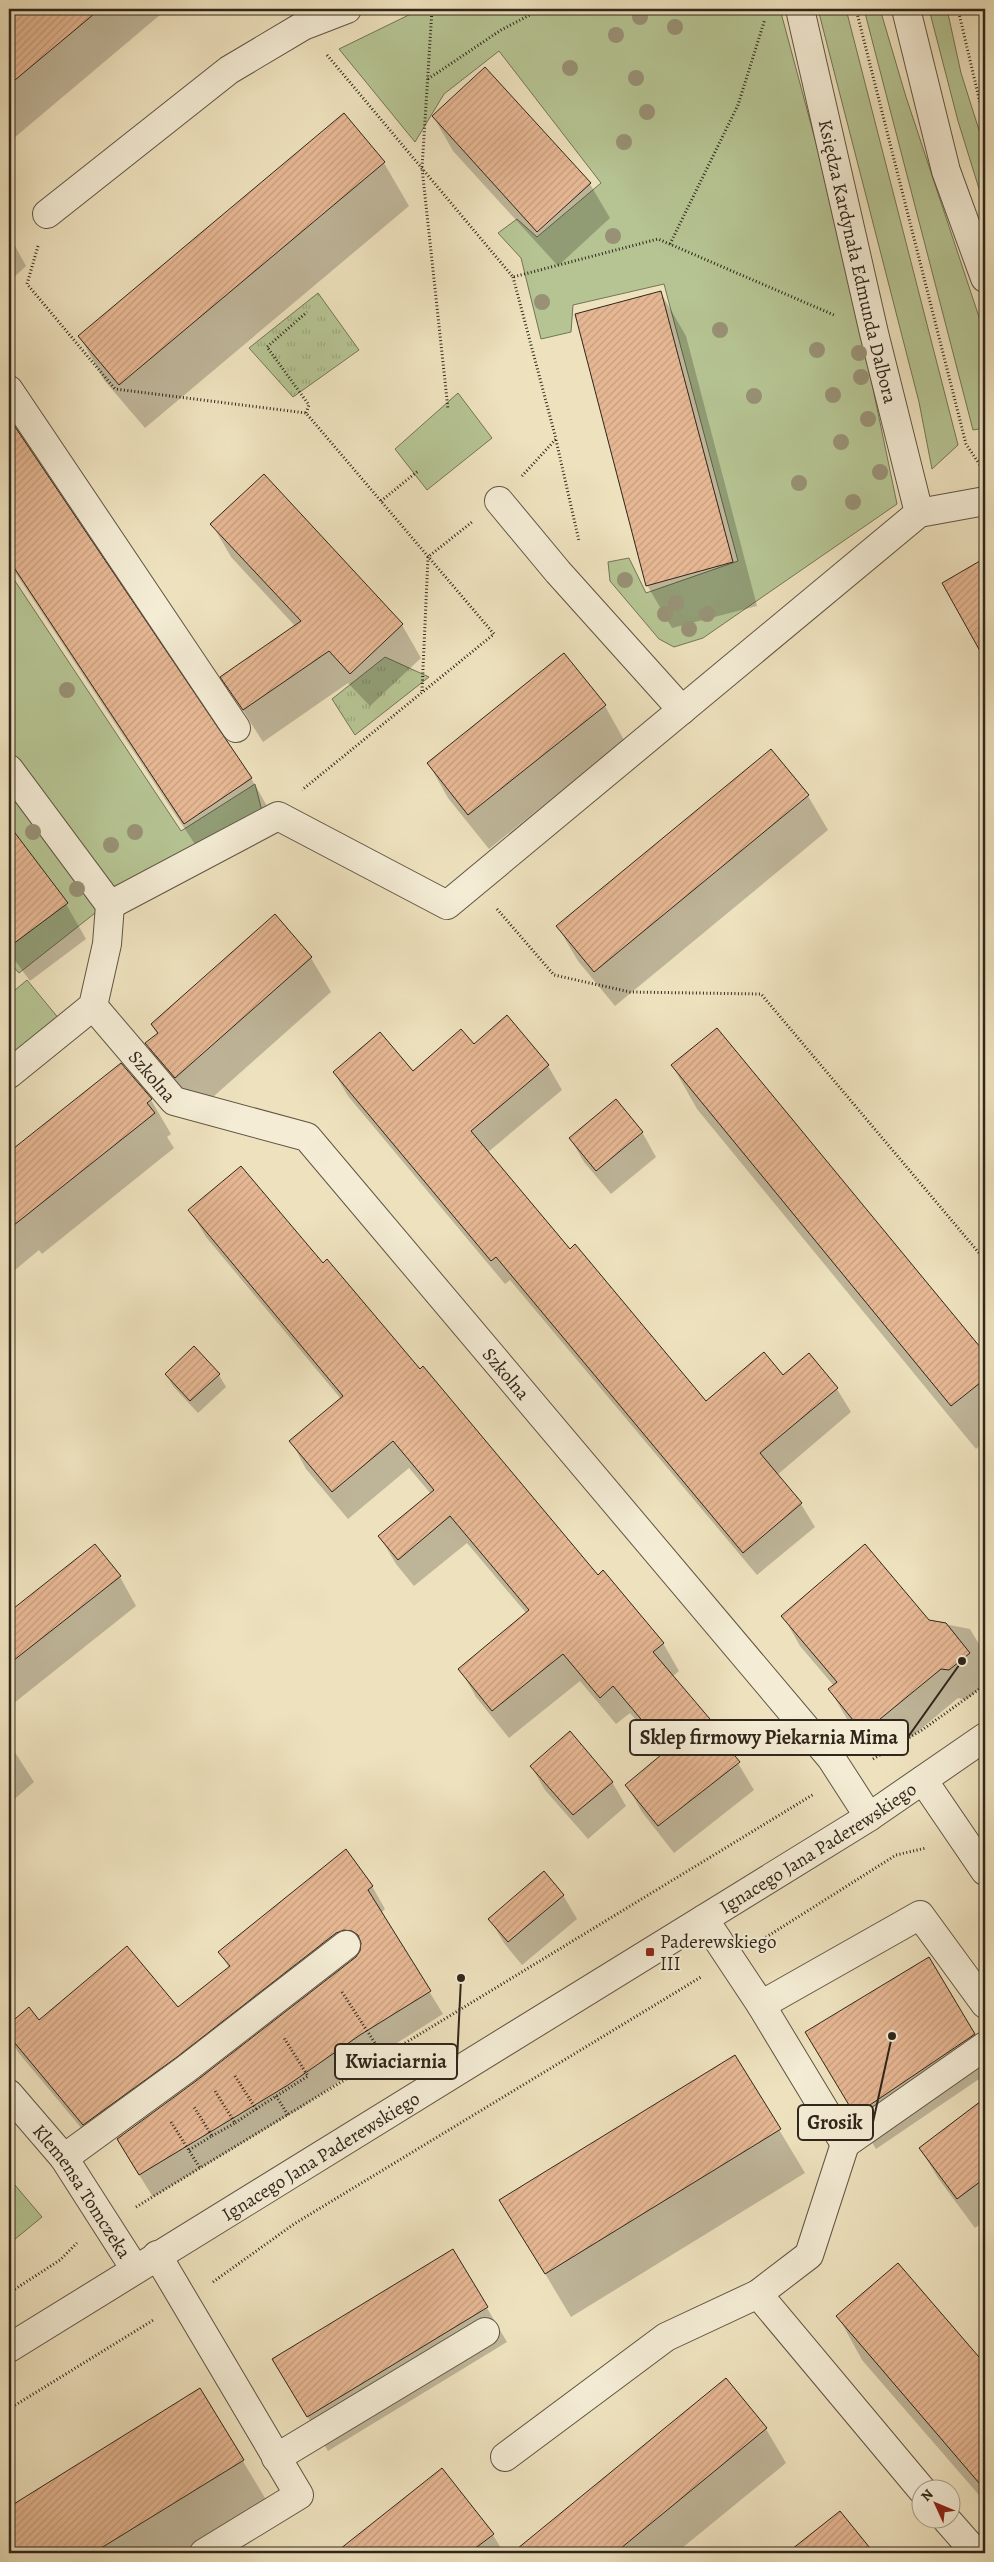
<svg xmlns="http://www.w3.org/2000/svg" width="994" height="2562" viewBox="0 0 994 2562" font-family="Alegreya,serif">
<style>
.green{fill:#b6c493;stroke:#737557}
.park{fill:url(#park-tufts);stroke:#737557}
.shadow{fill:#0003}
.building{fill:url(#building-hatch);stroke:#30261b}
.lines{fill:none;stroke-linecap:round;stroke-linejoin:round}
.minor-casing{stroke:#605544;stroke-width:30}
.path{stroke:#30261b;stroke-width:3;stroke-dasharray:1 2.5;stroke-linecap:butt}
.minor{stroke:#f4ecd5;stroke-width:28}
.tree{fill:#989175}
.poi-dot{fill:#8f2418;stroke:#f4ecd5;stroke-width:2}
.labels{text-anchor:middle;stroke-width:4;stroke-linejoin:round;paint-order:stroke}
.street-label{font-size:19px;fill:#30261b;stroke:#f4ecd5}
.poi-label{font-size:19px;fill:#30261b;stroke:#f4ecd5;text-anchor:start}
.leader{fill:none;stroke:#30261b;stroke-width:2}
.callout-dot{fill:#30261b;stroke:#f4ecd5;stroke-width:2}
.callout{fill:#f4ecd5;stroke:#30261b;stroke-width:2}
.callout-label{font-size:20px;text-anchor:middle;font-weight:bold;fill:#30261b}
</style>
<defs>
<pattern id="park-tufts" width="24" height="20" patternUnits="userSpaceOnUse" patternTransform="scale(1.25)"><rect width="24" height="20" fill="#b6c493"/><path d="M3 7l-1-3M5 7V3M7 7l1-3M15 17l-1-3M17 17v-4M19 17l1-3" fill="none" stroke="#9da87e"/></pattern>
<pattern id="building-hatch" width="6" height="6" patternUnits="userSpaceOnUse" patternTransform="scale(1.25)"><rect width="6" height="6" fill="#e6b793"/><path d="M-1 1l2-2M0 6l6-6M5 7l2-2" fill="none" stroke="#c69d7e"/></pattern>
</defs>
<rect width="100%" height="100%" fill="#eee2be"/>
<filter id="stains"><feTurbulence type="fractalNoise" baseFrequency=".004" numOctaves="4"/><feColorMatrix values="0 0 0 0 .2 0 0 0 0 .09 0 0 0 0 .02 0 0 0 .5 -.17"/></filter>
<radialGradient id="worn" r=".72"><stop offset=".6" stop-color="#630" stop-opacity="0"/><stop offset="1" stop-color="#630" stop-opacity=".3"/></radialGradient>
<g class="green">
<polygon points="421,9 780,9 842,240 897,504 703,638 674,647 659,639 610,581 608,562 629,558 646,593 738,561 664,284 573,305 571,332 541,339 521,258 498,233 517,219 537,237 601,183 499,51 444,94 415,142 339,49"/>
<polygon points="818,9 846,9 958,445 932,469 919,402"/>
<polygon points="864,9 880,9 906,97 985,335 985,428 973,430"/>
<polygon points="929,9 947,9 961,73 985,149 985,208 958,121"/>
<polygon points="458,393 492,438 427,490 395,449"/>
<polygon points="9,572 181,831 255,784 262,811 113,895 9,750"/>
<polygon points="9,776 104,906 19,973 9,962"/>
<polygon points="27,980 60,1020 9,1061 9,995"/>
<polygon points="9,2178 42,2217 9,2244"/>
</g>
<g class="park">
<polygon points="318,293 359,350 293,397 249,348"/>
<polygon points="385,657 429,677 355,735 332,699"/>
</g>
<g class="shadow">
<polygon points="9,9 167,9 14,138 9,131"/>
<polygon points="485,69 590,184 610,218 558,266 453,151 433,116"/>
<polygon points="344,115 384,163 409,206 145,428 104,380 80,337"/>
<polygon points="9,235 26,266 9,282"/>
<polygon points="661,293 686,336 757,606 672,628 647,585"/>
<polygon points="9,417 251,778 275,820 208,864 9,563"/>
<polygon points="264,476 402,625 421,658 370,706 348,683 263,742 222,677 295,626 231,557 212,524"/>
<polygon points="985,559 985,657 984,655"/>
<polygon points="605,706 624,740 489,849 448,798 429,764"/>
<polygon points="770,751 808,796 828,830 615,1006 578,961 558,927"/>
<polygon points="9,827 66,904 86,939 30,981 9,952"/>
<polygon points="311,958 331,992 196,1112 167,1078 147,1044 158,1035 152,1025"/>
<polygon points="507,1017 548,1066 562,1090 487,1153 570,1251 706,1402 783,1377 837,1389 851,1412 777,1475 801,1504 815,1527 757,1575 510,1280 505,1284 348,1096 334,1072 412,1072 473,1046"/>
<polygon points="717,1030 985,1355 985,1441 976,1449 697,1109 672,1065"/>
<polygon points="121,1065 151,1100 171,1134 167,1137 174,1148 42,1254 39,1250 9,1275 9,1154"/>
<polygon points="642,1132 656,1157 611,1194 584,1162 570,1138"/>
<polygon points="190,1210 323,1265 598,1577 663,1643 679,1671 672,1677 720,1733 754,1790 674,1853 642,1812 627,1785 664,1753 630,1713 616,1724 580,1681 509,1738 476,1697 460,1669 527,1614 467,1543 414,1586 396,1564 380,1537 431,1494 409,1468 348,1519 306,1469 291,1441 341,1399 206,1237"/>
<polygon points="194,1348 219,1375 226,1387 198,1413 173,1386 166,1374"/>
<polygon points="95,1546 120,1577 136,1606 9,1707 9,1614"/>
<polygon points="783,1616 929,1621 970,1629 985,1654 982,1687 966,1700 958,1698 892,1753 872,1750 847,1719 830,1690 834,1686 800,1646"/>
<polygon points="9,1743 34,1782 9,1804"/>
<polygon points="531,1766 612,1782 626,1806 588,1839 545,1790"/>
<polygon points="372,1886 385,1909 381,1913 443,2014 373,2058 301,2108 153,2197 131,2162 196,2082 361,1952 350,1955 97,2147 18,2052 9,2036 9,2026 29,2009 39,2021 178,2008 229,1968 220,1952"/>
<polygon points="563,1895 577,1919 522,1965 504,1943 490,1919"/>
<polygon points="974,2034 985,2053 985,2075 876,2149 827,2067"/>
<polygon points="735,2056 805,2173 571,2317 501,2200"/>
<polygon points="985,2099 985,2221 975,2228 938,2178 920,2148"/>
<polygon points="898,2264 985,2366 985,2502 862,2360 838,2316"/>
<polygon points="487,2308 507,2342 328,2451 294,2394"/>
<polygon points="200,2390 268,2503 187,2553 9,2553 9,2508"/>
<polygon points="766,2429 786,2463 676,2553 523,2553 520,2548"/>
<polygon points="442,2470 493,2535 504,2553 337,2553"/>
<polygon points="840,2513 872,2553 789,2553"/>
</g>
<g class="building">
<polygon points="9,9 100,9 9,85"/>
<polygon points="485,67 591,183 537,232 432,116"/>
<polygon points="344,113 385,162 119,385 78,336"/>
<polygon points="661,291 733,562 646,586 575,314"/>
<polygon points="9,418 252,778 184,824 9,560"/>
<polygon points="264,474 403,624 350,674 329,651 243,710 220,677 301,621 210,524"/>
<polygon points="985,558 985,660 942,583"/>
<polygon points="564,653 606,705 468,815 427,763"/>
<polygon points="771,749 809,795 594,972 556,926"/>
<polygon points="9,825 68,903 9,947"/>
<polygon points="275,914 312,957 175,1078 145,1043 158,1033 151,1024"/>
<polygon points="507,1015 549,1065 471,1131 570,1249 575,1244 706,1401 764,1352 783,1375 809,1353 838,1388 760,1453 802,1503 743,1553 496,1257 491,1261 333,1072 380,1032 413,1071 461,1029 474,1044"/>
<polygon points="717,1028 985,1353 985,1379 951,1406 671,1065"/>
<polygon points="121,1063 152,1099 147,1103 155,1113 9,1229 9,1152"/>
<polygon points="616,1099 643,1132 596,1171 569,1138"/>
<polygon points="241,1166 323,1263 327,1259 420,1369 423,1366 598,1575 603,1570 664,1643 653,1652 721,1732 718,1735 740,1762 658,1826 625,1785 667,1750 613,1686 600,1698 563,1654 492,1711 458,1669 529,1610 450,1516 398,1560 378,1536 434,1490 393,1441 332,1492 289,1441 343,1396 188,1210"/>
<polygon points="194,1346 220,1374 190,1401 165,1374"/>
<polygon points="95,1544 121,1576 9,1664 9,1612"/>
<polygon points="865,1544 929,1620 946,1623 970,1653 949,1670 941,1669 874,1724 853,1720 828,1689 837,1682 781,1616"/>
<polygon points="570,1731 613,1782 573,1815 530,1766"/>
<polygon points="346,1849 373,1886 368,1890 431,1991 360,2035 288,2085 139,2175 117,2139 196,2081 356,1957 360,1951 361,1943 358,1935 352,1931 344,1930 336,1933 177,2057 83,2125 9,2036 9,2024 29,2007 39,2020 127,1946 178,2007 230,1966 218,1952"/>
<polygon points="544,1871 564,1895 508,1942 488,1919"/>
<polygon points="929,1957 975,2034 855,2115 805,2032"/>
<polygon points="735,2055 781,2129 545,2274 499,2200"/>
<polygon points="985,2098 985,2178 957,2199 919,2148"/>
<polygon points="453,2249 488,2307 307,2417 272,2359"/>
<polygon points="898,2263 985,2364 985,2490 836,2316"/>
<polygon points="726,2378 767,2428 615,2553 512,2553"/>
<polygon points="200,2388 244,2460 93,2553 9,2553 9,2507"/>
<polygon points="442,2468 494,2534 469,2553 335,2553"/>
<polygon points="840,2511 874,2553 787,2553"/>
</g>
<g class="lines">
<g class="minor-casing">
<g id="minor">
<path id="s1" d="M800,9l74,324 45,180"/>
<polyline points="906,9 946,171 985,278"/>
<polyline points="47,214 229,70 303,26 347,9"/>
<polyline points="9,390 236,728"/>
<polyline points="499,501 558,572 682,710"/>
<polyline points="9,769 110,905 107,944 93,1006 9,1074"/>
<polyline points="110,905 278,816 447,905 919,513 985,501"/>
<path id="s2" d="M93,1006l81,95 133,36 524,621 38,59"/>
<polyline points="923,1780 985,1871"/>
<polyline points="704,1919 761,2005 920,1915 985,2004"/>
<polyline points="761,2005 845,2144 985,2046"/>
<path id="s3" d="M9,2094l55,64 71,111"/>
<polyline points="64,2158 186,2069 346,1945"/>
<polyline points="157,2255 299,2495 204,2553"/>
<polyline points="758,2294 922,2490"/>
<path id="s4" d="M9,2348l860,-531 116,-80"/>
<polyline points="505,2457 666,2337 758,2294 809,2255 845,2144"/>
<polyline points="276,2458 485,2332"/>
<polyline points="947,2520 969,2545"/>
</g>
</g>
<g class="path">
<polyline points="432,9 422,168 448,409"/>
<polyline points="856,9 966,444 980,465"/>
<polyline points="958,9 985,124"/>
<polyline points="327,55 513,277 658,239 834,315"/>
<polyline points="428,79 501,30 541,9"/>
<polyline points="670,244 738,105 765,19"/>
<polyline points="38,246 27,284 115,389 306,413 494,634 302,790"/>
<polyline points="513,277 556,439 522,476"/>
<polyline points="306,413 309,405 267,347 307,312"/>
<polyline points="556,440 579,541"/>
<polyline points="381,501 418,471"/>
<polyline points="422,691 428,557 472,522"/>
<polyline points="497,909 554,975 630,992 761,994 985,1260"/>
<polyline points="873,1759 922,1730 985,1685"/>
<polyline points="760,1941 896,1855 926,1848"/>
<polyline points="342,1992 384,2057"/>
<polyline points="235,2076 256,2109 235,2123"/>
<polyline points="276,2096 288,2115"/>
<polyline points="256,2109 308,2076 284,2038"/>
<polyline points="171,2122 200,2168"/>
<polyline points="212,2136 235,2123 215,2091"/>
<polyline points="189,2150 212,2136 194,2107"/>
<polyline points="136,2207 814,1794"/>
<polyline points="213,2282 294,2224 701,1977"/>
<polyline points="9,2293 60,2260 77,2243"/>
<polyline points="9,2409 155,2319"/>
</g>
<use href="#minor" class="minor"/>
</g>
<g class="tree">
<circle cx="640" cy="17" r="8"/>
<circle cx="675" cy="27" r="8"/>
<circle cx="616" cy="35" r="8"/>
<circle cx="570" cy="68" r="8"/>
<circle cx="636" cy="78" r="8"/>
<circle cx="647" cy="112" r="8"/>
<circle cx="624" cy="142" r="8"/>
<circle cx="613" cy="236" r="8"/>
<circle cx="542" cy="302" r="8"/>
<circle cx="720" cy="330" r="8"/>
<circle cx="817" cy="350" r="8"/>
<circle cx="859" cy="353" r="8"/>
<circle cx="861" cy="377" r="8"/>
<circle cx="833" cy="395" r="8"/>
<circle cx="754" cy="396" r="8"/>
<circle cx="868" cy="419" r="8"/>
<circle cx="841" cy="442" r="8"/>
<circle cx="880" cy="472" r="8"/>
<circle cx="799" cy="483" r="8"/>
<circle cx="853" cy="502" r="8"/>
<circle cx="625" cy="580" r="8"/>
<circle cx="676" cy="603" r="8"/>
<circle cx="665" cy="614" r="8"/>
<circle cx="707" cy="614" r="8"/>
<circle cx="689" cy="629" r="8"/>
<circle cx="67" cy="690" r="8"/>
<circle cx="33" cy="832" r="8"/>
<circle cx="135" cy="832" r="8"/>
<circle cx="111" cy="845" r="8"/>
<circle cx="77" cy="889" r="8"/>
</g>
<rect class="poi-dot" x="645" y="1947" width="10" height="10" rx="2.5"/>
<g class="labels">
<g class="street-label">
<text dy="7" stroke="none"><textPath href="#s1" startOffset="259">Księdza Kardynała Edmunda Dalbora</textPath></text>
<text dy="7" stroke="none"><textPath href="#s2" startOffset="92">Szkolna</textPath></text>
<text dy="7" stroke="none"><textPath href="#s2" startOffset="572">Szkolna</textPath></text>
<text dy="7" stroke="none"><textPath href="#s4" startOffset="951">Ignacego Jana Paderewskiego</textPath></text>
<text dy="7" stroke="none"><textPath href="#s4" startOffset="366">Ignacego Jana Paderewskiego</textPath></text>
<text dy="7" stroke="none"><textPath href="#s3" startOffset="122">Klemensa Tomczeka</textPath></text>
</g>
<g class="poi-label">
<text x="660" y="1948">Paderewskiego<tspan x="660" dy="22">III</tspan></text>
</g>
</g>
<path class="leader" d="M962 1661L908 1737M461 1978L457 2061M892 2036L873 2122"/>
<g class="callout-dot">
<circle cx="962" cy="1661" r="5"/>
<circle cx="461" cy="1978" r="5"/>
<circle cx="892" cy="2036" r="5"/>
</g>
<g class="callout">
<rect x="630" y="1720" width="278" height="35" rx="5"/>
<rect x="335" y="2044" width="122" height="35" rx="5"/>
<rect x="798" y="2105" width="75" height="35" rx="5"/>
</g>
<g class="callout-label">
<text x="769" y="1744">Sklep firmowy Piekarnia Mima</text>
<text x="396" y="2068">Kwiaciarnia</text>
<text x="835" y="2129">Grosik</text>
</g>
<rect width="994" height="2562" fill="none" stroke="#eee2be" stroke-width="30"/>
<rect x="10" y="10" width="974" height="2542" fill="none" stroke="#30261b" stroke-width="2.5"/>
<rect x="15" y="15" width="964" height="2532" fill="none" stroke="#30261b"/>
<g transform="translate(936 2504) rotate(314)"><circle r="24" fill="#f4ecd5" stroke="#a69d8b"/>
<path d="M0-4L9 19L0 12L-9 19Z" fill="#8f2418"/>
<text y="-8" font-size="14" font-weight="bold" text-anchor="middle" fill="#30261b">N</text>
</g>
<rect width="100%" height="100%" filter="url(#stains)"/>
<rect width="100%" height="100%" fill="url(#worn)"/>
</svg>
